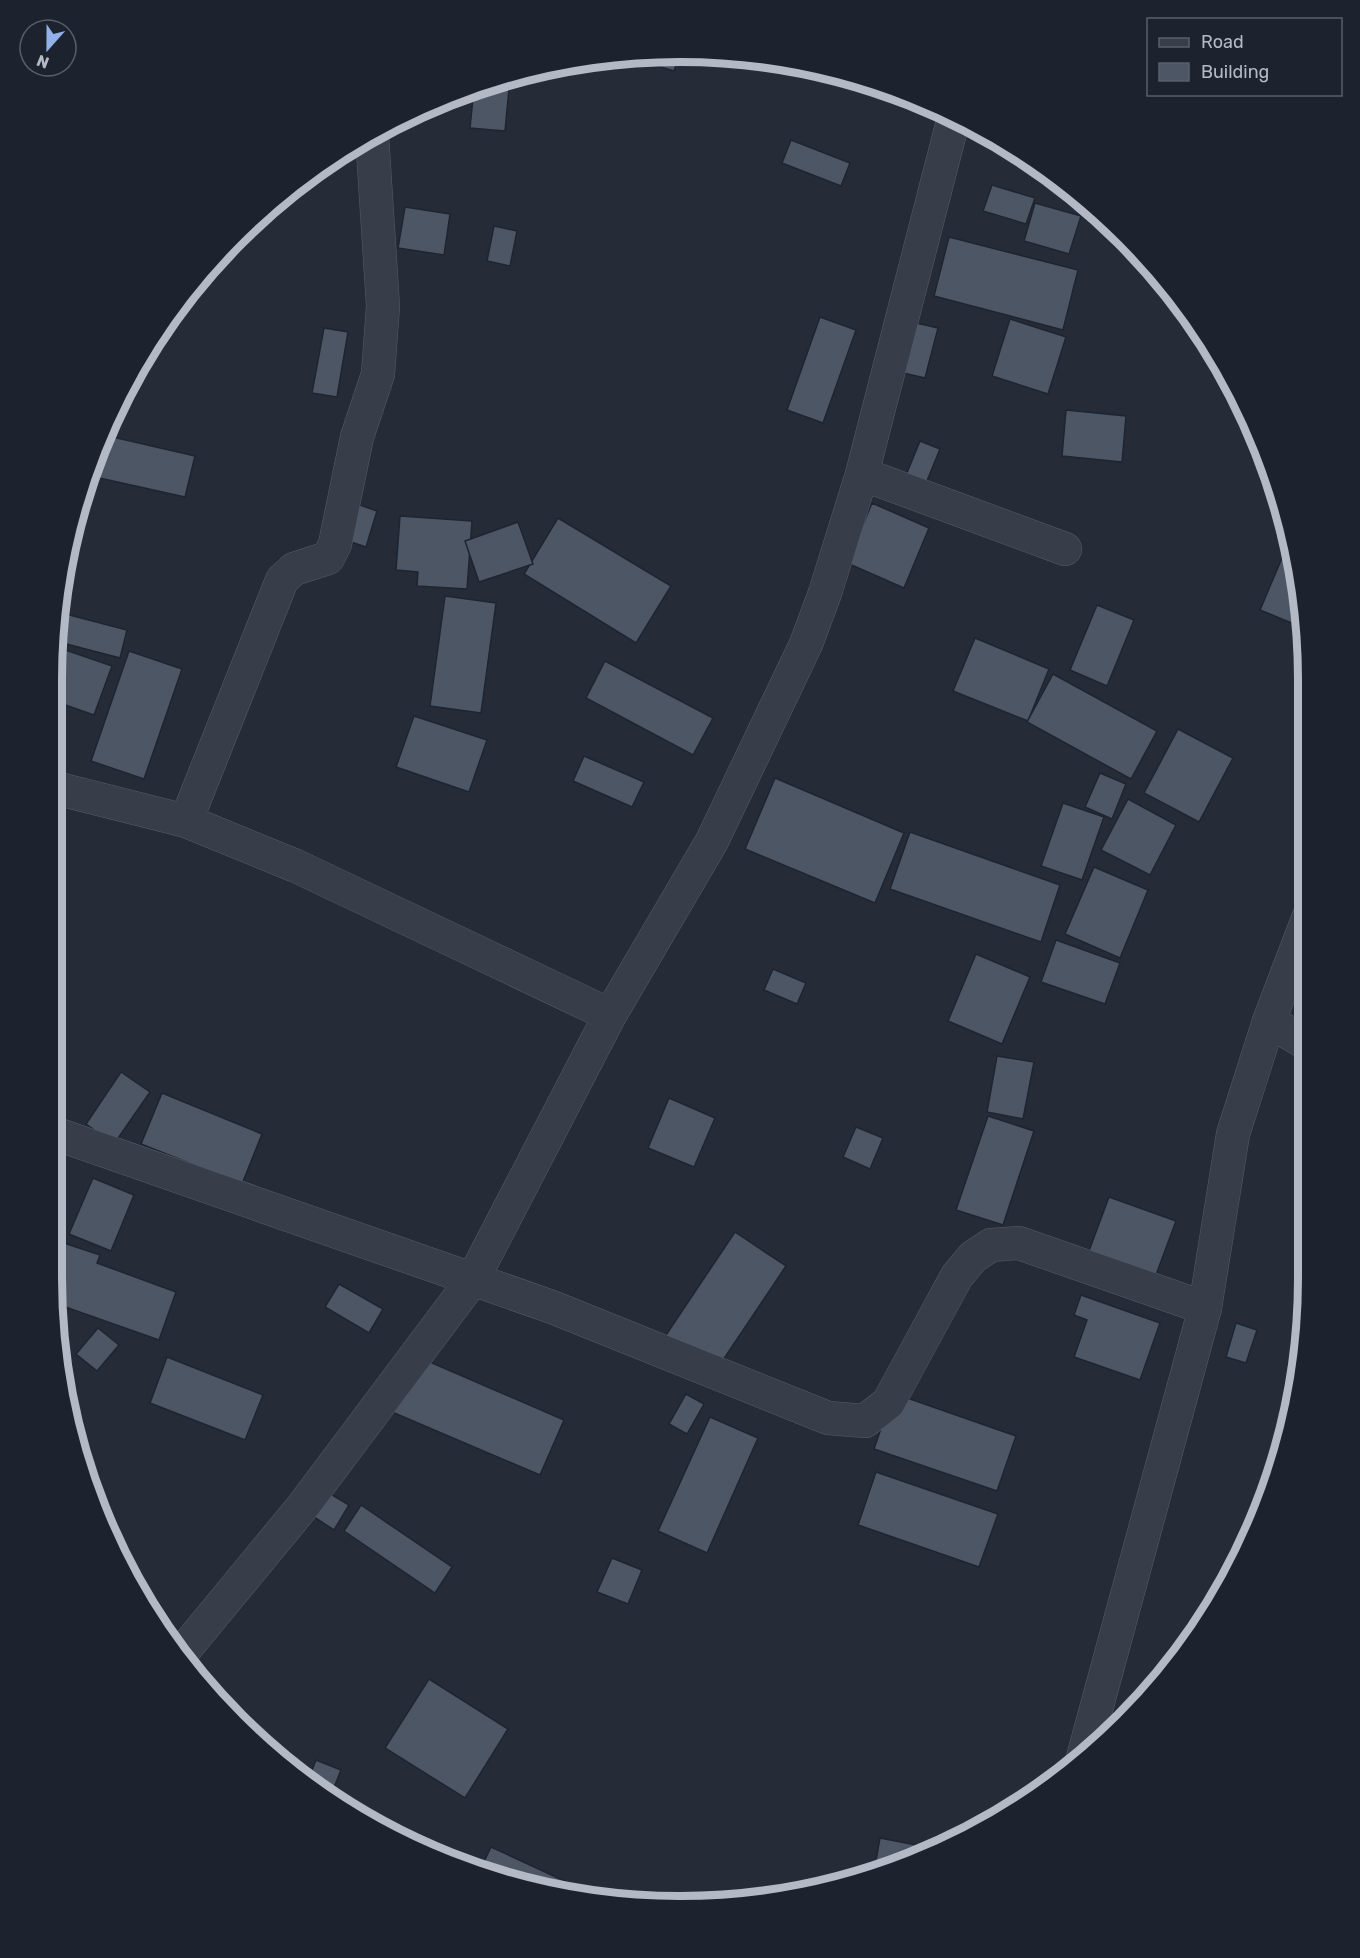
<svg xmlns="http://www.w3.org/2000/svg" width="1360" height="1958" viewBox="0 0 1360 1958" font-family="Rubik,sans-serif">
<style>
.building{fill:#4d5664;stroke:#1f2530;stroke-width:1.5}
.lines{fill:none;stroke-linecap:round;stroke-linejoin:round}
.minor-casing{stroke:#565c67;stroke-width:34}
.minor{stroke:#383e49;stroke-width:33}
.rim{fill:none;stroke:#b3b9c5;stroke-width:8}
</style>
<rect width="100%" height="100%" fill="#252c38"/>
<g class="building">
<polygon points="681,51 674,71 648,63 651,54"/>
<polygon points="510,78 505,131 470,128 474,88"/>
<polygon points="791,140 850,163 841,186 782,163"/>
<polygon points="992,185 1035,198 1026,224 983,211"/>
<polygon points="1035,203 1081,216 1069,254 1024,241"/>
<polygon points="405,207 450,214 444,255 398,248"/>
<polygon points="494,226 517,231 510,266 487,261"/>
<polygon points="949,237 1078,270 1063,330 934,296"/>
<polygon points="820,317 856,330 823,423 787,410"/>
<polygon points="1010,319 1066,337 1048,394 992,376"/>
<polygon points="912,322 938,328 925,378 899,372"/>
<polygon points="324,328 348,332 337,397 312,393"/>
<polygon points="150,347 145,377 131,375 135,366"/>
<polygon points="119,402 121,402 119,426 108,425"/>
<polygon points="1066,410 1126,416 1122,462 1062,456"/>
<polygon points="104,435 195,456 185,497 86,475"/>
<polygon points="920,441 940,449 922,493 902,485"/>
<polygon points="354,503 377,511 366,547 342,539"/>
<polygon points="872,503 929,528 904,588 847,563"/>
<polygon points="400,516 472,521 467,589 417,586 418,572 396,570"/>
<polygon points="558,518 671,586 636,643 524,574"/>
<polygon points="1284,521 1292,544 1276,535"/>
<polygon points="518,522 533,564 479,582 465,541"/>
<polygon points="1285,551 1297,558 1303,617 1299,626 1260,610"/>
<polygon points="445,596 496,603 481,713 430,706"/>
<polygon points="1097,605 1134,620 1107,686 1070,670"/>
<polygon points="58,612 127,630 120,658 55,641"/>
<polygon points="975,638 1049,669 1028,721 953,691"/>
<polygon points="54,646 112,666 94,715 51,700"/>
<polygon points="129,651 182,669 144,779 91,761"/>
<polygon points="605,661 713,718 693,755 586,698"/>
<polygon points="1053,674 1157,731 1131,779 1027,722"/>
<polygon points="414,716 487,740 469,792 396,767"/>
<polygon points="1178,729 1233,758 1199,822 1144,793"/>
<polygon points="584,756 644,782 632,807 573,781"/>
<polygon points="1100,773 1126,784 1112,819 1085,807"/>
<polygon points="775,778 904,833 875,903 745,849"/>
<polygon points="1128,799 1176,825 1150,875 1101,850"/>
<polygon points="1063,803 1104,817 1082,880 1041,866"/>
<polygon points="910,832 1060,885 1041,942 890,889"/>
<polygon points="1094,867 1148,890 1120,958 1065,934"/>
<polygon points="1056,940 1120,963 1105,1004 1041,982"/>
<polygon points="976,954 1030,977 1002,1044 948,1021"/>
<polygon points="773,969 806,983 797,1004 764,990"/>
<polygon points="997,1056 1034,1062 1023,1119 987,1112"/>
<polygon points="121,1072 150,1092 114,1144 86,1124"/>
<polygon points="162,1093 262,1134 242,1184 141,1144"/>
<polygon points="669,1098 715,1118 694,1167 648,1148"/>
<polygon points="988,1116 1034,1131 1003,1225 956,1210"/>
<polygon points="856,1127 883,1138 870,1169 843,1157"/>
<polygon points="93,1178 134,1195 111,1251 69,1234"/>
<polygon points="1109,1197 1176,1221 1150,1291 1083,1267"/>
<polygon points="735,1232 786,1266 715,1372 664,1338"/>
<polygon points="52,1239 100,1255 97,1263 176,1292 159,1340 54,1303 51,1278"/>
<polygon points="339,1284 383,1309 369,1333 325,1307"/>
<polygon points="1081,1295 1160,1323 1140,1380 1074,1357 1087,1320 1074,1315"/>
<polygon points="1236,1323 1257,1330 1246,1363 1226,1357"/>
<polygon points="98,1328 119,1345 97,1371 76,1354"/>
<polygon points="416,1356 564,1420 540,1475 392,1412"/>
<polygon points="167,1357 263,1395 245,1440 150,1403"/>
<polygon points="893,1393 1016,1436 997,1491 874,1449"/>
<polygon points="686,1394 704,1404 687,1434 669,1424"/>
<polygon points="710,1417 758,1438 707,1553 658,1531"/>
<polygon points="876,1472 998,1514 979,1567 858,1525"/>
<polygon points="329,1493 349,1505 334,1530 314,1517"/>
<polygon points="361,1505 452,1567 435,1593 344,1531"/>
<polygon points="612,1558 642,1570 628,1604 597,1592"/>
<polygon points="429,1679 508,1729 465,1798 385,1748"/>
<polygon points="258,1742 283,1753 280,1762 266,1751"/>
<polygon points="316,1760 341,1770 329,1800 307,1783"/>
<polygon points="880,1838 937,1849 874,1871"/>
<polygon points="491,1847 610,1902 598,1902 455,1863 457,1859 480,1870"/>
</g>
<g class="lines">
<g class="minor-casing">
<g id="minor">
<polyline points="862,474 1065,549"/>
<polyline points="51,787 186,821 296,866 610,1015"/>
<polyline points="186,821 282,580 294,569 328,558 335,544 357,437 378,374 383,306 372,135"/>
<polyline points="1269,1021 1309,1045"/>
<polyline points="51,1132 552,1307 828,1418 865,1421 888,1403 957,1276 973,1257 991,1245 1019,1243 1205,1308"/>
<polyline points="181,1654 303,1506 473,1279 610,1015 712,841 806,644 825,593 862,474 954,117"/>
<polyline points="1082,1761 1205,1308 1233,1134 1269,1021 1309,916"/>
</g>
</g>
<use href="#minor" class="minor"/>
</g>
<path d="M0 0H1360V1958H0ZM680 62H680A618 618 0 0 1 1298 680V1278A618 618 0 0 1 680 1896H680A618 618 0 0 1 62 1278V680A618 618 0 0 1 680 62Z" fill="#1d232e" fill-rule="evenodd"/>
<path class="rim" d="M680 62H680A618 618 0 0 1 1298 680V1278A618 618 0 0 1 680 1896H680A618 618 0 0 1 62 1278V680A618 618 0 0 1 680 62Z"/>
<rect x="1147" y="18" width="195" height="78" fill="#1d232e" stroke="#595f6a" stroke-width="1.5"/>
<rect x="1159" y="38" width="30" height="9" fill="#383e49" stroke="#595f6a" stroke-width="1.5"/>
<text x="1201" y="48" font-size="18" fill="#b3b9c5">Road</text>
<rect x="1159" y="63" width="30" height="18" fill="#4d5664" stroke="#595f6a" stroke-width="1.5"/>
<text x="1201" y="78" font-size="18" fill="#b3b9c5">Building</text>
<g transform="translate(48 48) rotate(201)"><circle r="28" fill="#1d232e" stroke="#595f6a" stroke-width="1.5"/>
<path d="M0-4.5L10 22L0 15L-10 22Z" fill="#92b1eb"/>
<text y="-9" font-size="16" font-weight="bold" text-anchor="middle" fill="#b3b9c5">N</text>
</g>
</svg>
